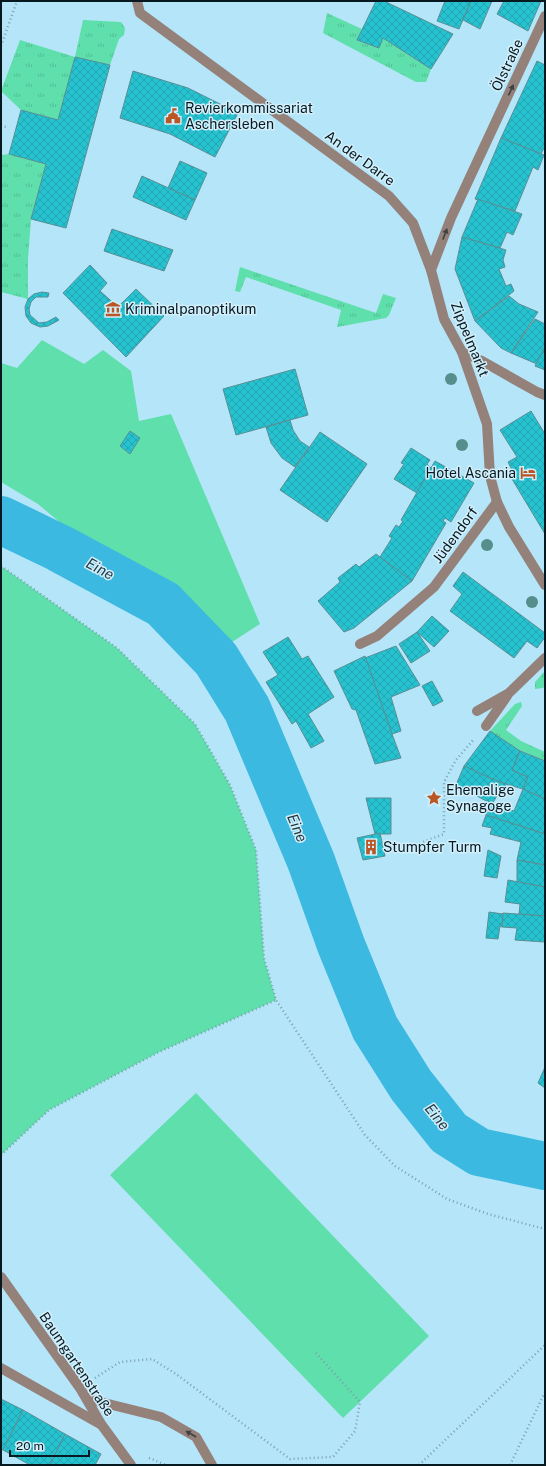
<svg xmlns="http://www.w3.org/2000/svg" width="546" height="1466" viewBox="0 0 546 1466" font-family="'Public Sans',sans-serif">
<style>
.grass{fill:url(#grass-tufts)}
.park{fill:#5edfab}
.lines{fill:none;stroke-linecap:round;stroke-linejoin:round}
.river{stroke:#3cb9e1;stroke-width:48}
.building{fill:url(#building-cross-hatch);stroke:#598e93}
.path{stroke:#7ba1b0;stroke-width:2.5;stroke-dasharray:1 3;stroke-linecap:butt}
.service{stroke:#94817a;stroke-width:10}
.minor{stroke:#94817a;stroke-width:10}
.tree{fill:#558e8b}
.oneway{fill:#3f4344}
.labels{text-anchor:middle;stroke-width:3;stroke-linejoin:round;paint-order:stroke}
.street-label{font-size:14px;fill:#061920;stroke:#d2effb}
.poi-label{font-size:14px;fill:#061920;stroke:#d2effb;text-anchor:start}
.water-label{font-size:15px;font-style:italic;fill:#1f3943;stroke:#d2effb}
</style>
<defs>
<pattern id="grass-tufts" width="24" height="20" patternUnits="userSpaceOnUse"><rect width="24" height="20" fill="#5edfab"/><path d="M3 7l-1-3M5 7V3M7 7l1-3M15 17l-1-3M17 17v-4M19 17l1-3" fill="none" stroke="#50bf93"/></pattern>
<pattern id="building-cross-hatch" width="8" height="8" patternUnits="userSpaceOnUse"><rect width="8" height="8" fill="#26c2d0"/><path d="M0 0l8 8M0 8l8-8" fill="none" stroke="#21a6b2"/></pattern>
</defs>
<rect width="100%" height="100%" fill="#b5e5f8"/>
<g class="grass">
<polygon points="327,13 362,29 358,41 379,48 383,38 431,69 426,82 416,82 323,33"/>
<polygon points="83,20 121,22 125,28 124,35 119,39 110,65 75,57 58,120 21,110 1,91 20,40 75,57"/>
<polygon points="9,154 46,164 31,219 28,259 28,299 1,292 1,155"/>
<polygon points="240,267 376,313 383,294 396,298 389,315 386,318 337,327 341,310 246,277 240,292 235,291"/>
<polygon points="545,671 545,685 543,688 535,689 535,682"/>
<polygon points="521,702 522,706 506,730 521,741 545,752 545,761 520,751 490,731 515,704"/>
</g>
<g class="park">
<polygon points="42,340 84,364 103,350 131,371 139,421 171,414 260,624 215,653 38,504 1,482 1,363 17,368"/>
<polygon points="1,566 117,648 195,724 230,785 256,850 264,958 276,1000 159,1052 49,1110 1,1155"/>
<polygon points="196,1093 429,1336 343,1418 110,1175"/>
</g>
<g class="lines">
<polyline class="river" points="1,520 59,548 163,604 216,659 247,709 311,861 341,945 375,1028 411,1085 449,1133 479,1152 545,1166"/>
</g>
<g class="building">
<polygon points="376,1 384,1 453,34 431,69 383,38 379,48 357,40"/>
<polygon points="445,1 471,1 459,29 437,21"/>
<polygon points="471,1 492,1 480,29 463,20"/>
<polygon points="504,1 541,1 528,31 497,14"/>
<polygon points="75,57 110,65 66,228 31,219 46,164 9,154 21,110 58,120"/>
<polygon points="537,61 545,65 545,146 541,154 501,138"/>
<polygon points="133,71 188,88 238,113 215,157 170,134 120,118"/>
<polygon points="501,138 544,155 538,170 533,167 515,211 475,199"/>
<polygon points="180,161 207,173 195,200 168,188"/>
<polygon points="142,176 195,200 186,220 133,197"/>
<polygon points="478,199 522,214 513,235 507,232 500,248 462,237"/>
<polygon points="112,229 173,250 164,271 104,251"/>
<polygon points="462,237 506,250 503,260 505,267 499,269 506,286 511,284 514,291 475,321 455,269"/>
<polygon points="90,265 107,283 100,291 118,307 136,289 164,316 126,357 63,293"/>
<polygon points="42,292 49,293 48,297 36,297 31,302 29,309 30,315 39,323 47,322 56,317 59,320 48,326 40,327 31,323 26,316 25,307 28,299 34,294"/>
<polygon points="509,296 519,304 538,312 511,353 501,348 475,321"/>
<polygon points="535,319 545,324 545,347 537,364 511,353"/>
<polygon points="545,347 545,370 535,366"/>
<polygon points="295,369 308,415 236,435 223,389"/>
<polygon points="531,411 545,434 545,534 509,474 513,472 508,462 517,457 500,430"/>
<polygon points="290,420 293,430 300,441 309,447 295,467 282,458 271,443 266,427"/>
<polygon points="130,431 140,438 130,454 120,446"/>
<polygon points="320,432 367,464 327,522 280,490"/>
<polygon points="411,448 430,460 427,464 431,468 417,493 394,479 404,464 401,463"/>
<polygon points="435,461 474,483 451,522 445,518 443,521 446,523 412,581 380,557 392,538 389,536 396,525 399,527 403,521 401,520"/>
<polygon points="376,554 412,581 354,628 344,632 318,601 340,582 338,578 356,564 359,567"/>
<polygon points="463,572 545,633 545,637 537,648 527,641 514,658 450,611 462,594 453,586"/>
<polygon points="432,616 449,631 434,647 417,632"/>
<polygon points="417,632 430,651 411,663 399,644"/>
<polygon points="288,637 302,659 308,656 334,697 308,714 324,741 311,748 296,721 292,724 266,682 278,675 263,652"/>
<polygon points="396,646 420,685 391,697 401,731 392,734 365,658"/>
<polygon points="365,656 392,734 401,758 375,764 356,710 352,709 334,671"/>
<polygon points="432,681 443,701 433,706 422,686"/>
<polygon points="490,731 520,751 512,770 528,777 523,789 499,782 464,766"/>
<polygon points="520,751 545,761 545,799 523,789 528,777 512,770"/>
<polygon points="464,766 499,782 507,784 504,798 497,796 492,804 456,785"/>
<polygon points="523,789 545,799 545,834 486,815 490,804 514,811"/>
<polygon points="366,798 391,798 391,834 375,834"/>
<polygon points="486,815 545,834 545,865 517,860 521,842 490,834 492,828 482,826"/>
<polygon points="380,833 385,856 363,860 357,838"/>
<polygon points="488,850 501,856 497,878 484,876"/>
<polygon points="517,860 545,865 545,887 517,882"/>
<polygon points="508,880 545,887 545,916 519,914 520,904 505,902"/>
<polygon points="489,912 503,914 502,927 500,926 498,939 486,938"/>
<polygon points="503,913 545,916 545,942 515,940 517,928 502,927"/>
<polygon points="545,1067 545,1088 538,1083"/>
<polygon points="1,1399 23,1410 3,1450 1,1449"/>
<polygon points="23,1410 65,1434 50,1465 30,1465 3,1450"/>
<polygon points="65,1434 101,1454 95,1465 50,1465"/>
</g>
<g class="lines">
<g class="path">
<polyline points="1,46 17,1"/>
<polyline points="1,125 8,128"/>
<polyline points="1,566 117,648 195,724 230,785 256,850 264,958 276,1000 365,1135 395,1166 447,1199 488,1214 545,1229"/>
<polyline points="397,852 444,834 444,782 456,760 474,739"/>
<polyline points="1,1155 49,1110 159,1052 276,1000"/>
<polyline points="95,1378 120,1362 152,1359 176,1374 290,1459 333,1457 355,1431 360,1402 315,1352"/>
<polyline points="149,1458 166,1465"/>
<polyline points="419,1465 545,1345"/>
<polyline points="510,1465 545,1392"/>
</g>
<g class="service">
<polyline points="360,644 377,636 434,587 497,502"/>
<polyline points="477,711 509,693 545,658"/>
<polyline points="486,726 507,696"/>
</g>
<g class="minor">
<polyline points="137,1 140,13 389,196 413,223 431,270 444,319 462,352 487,424 490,476 497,502 509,527 545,585"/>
<polyline points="431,270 451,218 545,16"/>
<polyline points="462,352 482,361 537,392 545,395"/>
<polyline points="1,1277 80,1388 101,1424 131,1465"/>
<polyline points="1,1368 100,1424"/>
<polyline points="88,1399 161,1417 196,1437 212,1465"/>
</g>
</g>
<g class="tree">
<circle cx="451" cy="379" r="6"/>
<circle cx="462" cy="445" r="6"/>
<circle cx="487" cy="545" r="6"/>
<circle cx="532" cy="602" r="6"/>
</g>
<defs><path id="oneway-solid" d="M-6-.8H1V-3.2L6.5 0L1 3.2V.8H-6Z"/></defs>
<g class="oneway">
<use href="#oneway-solid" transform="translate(511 90) rotate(-65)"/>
<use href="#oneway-solid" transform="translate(445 234) rotate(-69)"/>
<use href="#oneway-solid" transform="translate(191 1434) rotate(-150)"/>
</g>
<defs>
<g id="civic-bare" transform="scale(1.2)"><path d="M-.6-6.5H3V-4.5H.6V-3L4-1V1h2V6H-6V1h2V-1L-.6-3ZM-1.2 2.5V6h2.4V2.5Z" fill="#ba5524" stroke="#d2effb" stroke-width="2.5" paint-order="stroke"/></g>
<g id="museum-bare" transform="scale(1.2)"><path d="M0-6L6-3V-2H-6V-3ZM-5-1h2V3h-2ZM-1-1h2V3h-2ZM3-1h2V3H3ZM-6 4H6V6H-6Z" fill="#ba5524" stroke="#d2effb" stroke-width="2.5" paint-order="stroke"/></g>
<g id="hotel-bare" transform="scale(1.2)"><path d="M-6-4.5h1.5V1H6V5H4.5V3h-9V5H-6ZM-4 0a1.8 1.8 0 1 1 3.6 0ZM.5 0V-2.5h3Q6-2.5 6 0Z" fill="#ba5524" stroke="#d2effb" stroke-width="2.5" paint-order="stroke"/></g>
<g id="sight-bare" transform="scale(1.2)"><path d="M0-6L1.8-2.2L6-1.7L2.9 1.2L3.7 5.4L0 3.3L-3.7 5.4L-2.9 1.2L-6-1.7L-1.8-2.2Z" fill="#ba5524" stroke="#d2effb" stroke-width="2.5" paint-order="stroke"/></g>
<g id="building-bare" transform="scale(1.2)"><path d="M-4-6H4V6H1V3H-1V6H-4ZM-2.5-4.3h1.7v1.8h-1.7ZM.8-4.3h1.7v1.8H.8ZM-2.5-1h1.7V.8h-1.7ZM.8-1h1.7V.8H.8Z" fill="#ba5524" stroke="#d2effb" stroke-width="2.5" paint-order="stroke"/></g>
</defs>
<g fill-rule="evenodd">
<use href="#civic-bare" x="173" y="116"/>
<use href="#museum-bare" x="113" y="309"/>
<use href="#hotel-bare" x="528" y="473"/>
<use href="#sight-bare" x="434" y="798"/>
<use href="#building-bare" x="371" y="847"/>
</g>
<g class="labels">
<g class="street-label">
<text transform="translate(507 65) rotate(-65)" y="5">Ölstraße</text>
<text transform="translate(360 158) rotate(36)" y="5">An der Darre</text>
<text transform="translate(470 339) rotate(68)" y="5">Zippelmarkt</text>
<text transform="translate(455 535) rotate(-54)" y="5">Jüdendorf</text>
<text transform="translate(77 1364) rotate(56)" y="5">Baumgartenstraße</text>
</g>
<g class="poi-label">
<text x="185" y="113">Revierkommissariat<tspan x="185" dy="16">Aschersleben</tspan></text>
<text x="125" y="314">Kriminalpanoptikum</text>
<text x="516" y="478" text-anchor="end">Hotel Ascania</text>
<text x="446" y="795">Ehemalige<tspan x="446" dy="16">Synagoge</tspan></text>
<text x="383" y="852">Stumpfer Turm</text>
</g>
<g class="water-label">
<text transform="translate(100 569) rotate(28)" y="5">Eine</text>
<text transform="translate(297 828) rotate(67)" y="5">Eine</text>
<text transform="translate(437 1117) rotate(51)" y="5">Eine</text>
</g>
</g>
<rect width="546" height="1466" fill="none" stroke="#061920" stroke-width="4"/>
<path d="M10 1450v6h79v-6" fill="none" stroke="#061920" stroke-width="2"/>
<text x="16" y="1450" font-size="12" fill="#061920" stroke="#d2effb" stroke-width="3" paint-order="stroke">20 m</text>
</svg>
